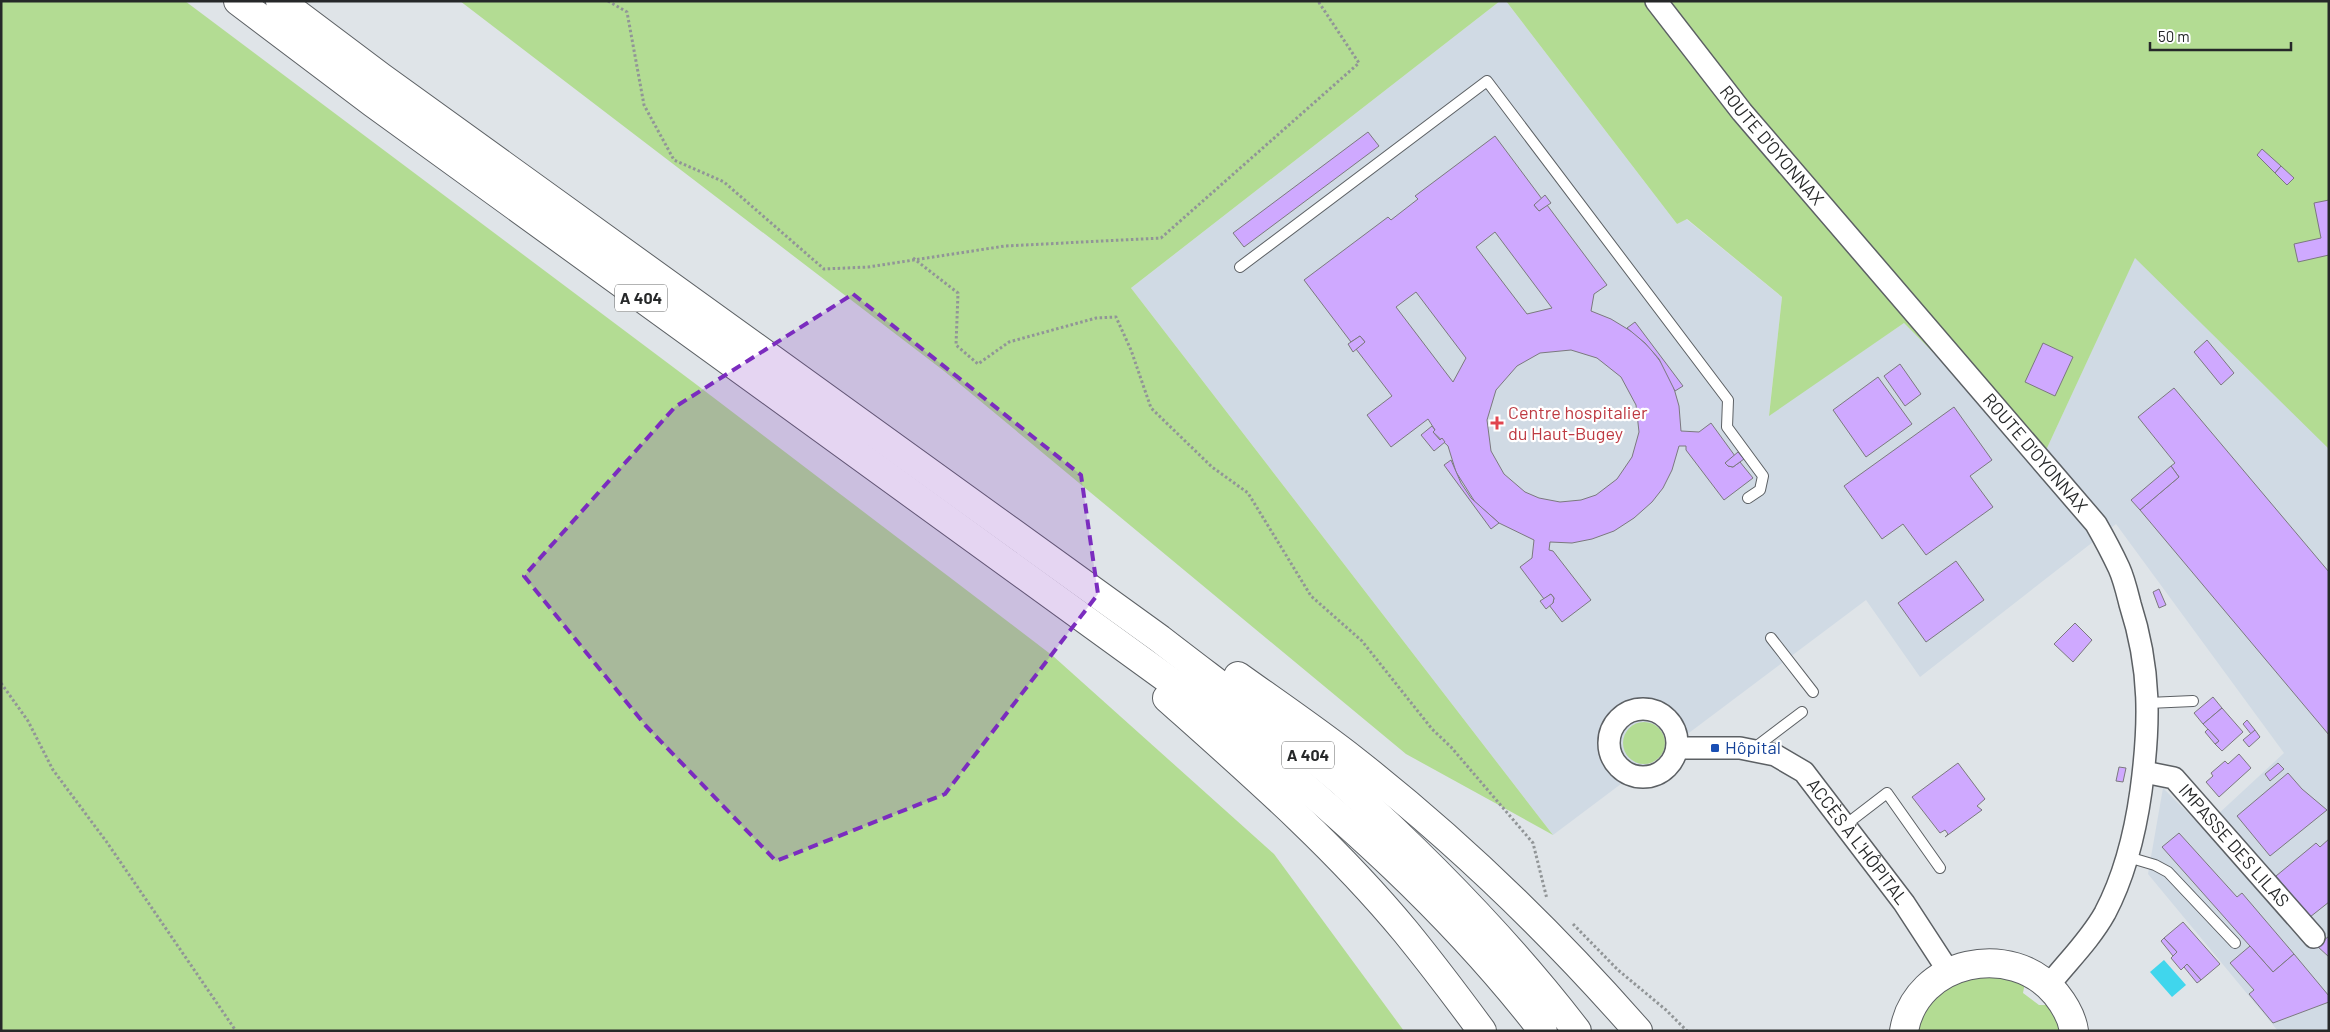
<svg xmlns="http://www.w3.org/2000/svg" width="2330" height="1032" viewBox="0 0 2330 1032" font-family="Barlow,sans-serif">
<style>
.built{fill:#d0dae4}
.green{fill:#b3dc93}
.water{fill:#40d6ed}
.building{fill:#cfa9ff;stroke:#7b797e;fill-rule:evenodd}
.lines{fill:none;stroke-linecap:round;stroke-linejoin:round}
.lane-casing{stroke:#5c6064;stroke-width:12}
.street-casing{stroke:#5c6064;stroke-width:24}
.secondary-casing{stroke:#5c6064;stroke-width:30}
.highway-casing{stroke:#5c6064;stroke-width:30}
.path{stroke:#919597;stroke-width:3;stroke-dasharray:2.5 2.5;stroke-linecap:butt}
.lane{stroke:#fff;stroke-width:10}
.street{stroke:#fff;stroke-width:21}
.secondary{stroke:#fff;stroke-width:28}
.highway{stroke:#fff;stroke-width:28}
.marked{fill:#7b2cbf;fill-opacity:0.2;stroke:#7b2cbf;stroke-width:4;stroke-dasharray:10 6;stroke-linejoin:round}
.health-dot{fill:#e0444e;stroke:#fff;stroke-width:2}
.transit-dot{fill:#1a4fb4;stroke:#fff;stroke-width:2}
.labels{text-anchor:middle;stroke-width:4.5;stroke-linejoin:round;paint-order:stroke}
.shield{fill:#fff;stroke:#676869;stroke-width:1}
.shield-label{font-size:16px;font-weight:bold;fill:#262829}
.street-label{font-size:18px;fill:#262829;stroke:#fff}
.health-label{font-size:18px;fill:#be3a42;stroke:#fff;text-anchor:start}
.transit-label{font-size:18px;fill:#164399;stroke:#fff;text-anchor:start}
</style>
<rect width="100%" height="100%" fill="#dfe4e8"/>
<polygon class="built" points="1500,1 1506,1 1677,224 1686,219 1782,297 1769,415 1904,323 2041,461 2135,257 2325,444 2329,449 2329,1031 2278,1031 2148,874 2163,788 2203,828 2284,753 2116,524 1920,677 1866,600 1553,835 1131,288"/>
<g class="green">
<polygon points="1,1 185,1 693,382 1053,656 1274,854 1404,1031 1,1031"/>
<polygon points="460,1 1500,1 1131,288 1553,835 1406,754 944,371"/>
<polygon points="1506,1 2329,1 2329,449 2135,258 2041,461 1904,323 1769,416 1782,297 1687,219 1677,224"/>
<circle cx="1644" cy="743" r="21"/>
<path d="M1979,974l46,8 -2,11 16,12h14l9,26h-146c12,-34 29,-47 63,-57z"/>
</g>
<polygon class="water" points="2164,960 2186,985 2172,997 2150,972"/>
<g class="building">
<polygon points="1368,132 1379,146 1244,247 1233,233"/>
<path d="M1495,136l47,63 -8,6 5,6 8,-6 60,80 -13,9 -3,17 20,8 23,14 16,15 13,17 10,20 6,21 2,25 18,1 12,-9 24,33 -10,7 3,3 5,1 7,-5 13,16 -29,22 -38,-50v-4h-7l-7,24 -9,18 -11,14 -18,16 -20,13 -22,8 -20,4 -22,-1 -1,8 4,1 38,49 -29,22 -13,-17 4,-2 1,-5 -3,-4 -7,5 -24,-32 12,-9 2,-18 -35,-17 -24,-21 -19,-30 -8,-26 -15,-14 2,-2 -7,-11 -37,28 -24,-32 25,-19 -36,-47 9,-7 -5,-6 -9,6 -47,-62 84,-63 3,3 27,-21 -3,-3zM1495,232l57,76 -25,6 -51,-67zM1416,292l50,66 -13,24 -57,-75zM1571,350l26,8 24,19 15,28 3,27 -7,25 -15,22 -21,16 -15,5 -21,2 -21,-4 -14,-6 -21,-18 -13,-23 -4,-31 9,-30 21,-24 23,-13z"/>
<polygon points="2262,149 2281,166 2275,173 2257,155"/>
<polygon points="2281,166 2294,178 2287,185 2275,173"/>
<polygon points="1545,195 1551,203 1539,211 1534,205"/>
<polygon points="2329,200 2329,255 2298,262 2294,244 2321,238 2314,203"/>
<polygon points="1635,322 1683,386 1675,391 1659,359 1645,343 1627,328"/>
<polygon points="1360,336 1365,342 1353,352 1348,344"/>
<polygon points="2207,340 2234,373 2221,385 2194,352"/>
<polygon points="2043,343 2073,357 2055,396 2025,382"/>
<polygon points="1900,364 1921,394 1905,406 1884,376"/>
<polygon points="1878,377 1912,424 1866,457 1833,410"/>
<polygon points="2174,388 2329,572 2329,735 2140,510 2179,477 2171,466 2175,463 2138,417"/>
<polygon points="1954,407 1992,460 1970,476 1993,507 1926,555 1903,524 1882,539 1844,486"/>
<polygon points="1432,426 1435,430 1433,432 1440,440 1442,438 1445,442 1434,451 1421,435"/>
<polygon points="1738,452 1744,459 1733,467 1728,466 1725,463"/>
<polygon points="1451,460 1461,483 1471,498 1499,523 1491,529 1444,465"/>
<polygon points="2171,466 2179,477 2140,510 2131,500"/>
<polygon points="1956,561 1984,600 1926,642 1898,603"/>
<polygon points="2159,589 2166,605 2159,608 2153,592"/>
<polygon points="1551,594 1554,598 1553,603 1546,609 1540,601"/>
<polygon points="2075,623 2092,640 2073,662 2054,644"/>
<polygon points="2213,697 2222,708 2203,724 2194,713"/>
<polygon points="2222,708 2243,732 2222,751 2215,744 2219,741 2203,724"/>
<polygon points="2247,720 2255,730 2251,734 2243,724"/>
<polygon points="2208,729 2219,741 2215,744 2205,732"/>
<polygon points="2255,730 2260,737 2249,747 2243,740"/>
<polygon points="2239,754 2251,768 2219,797 2206,782 2213,776 2211,773 2225,761 2228,764"/>
<polygon points="1958,763 1985,799 1977,806 1982,810 1945,837 1948,834 1945,830 1940,833 1912,797"/>
<polygon points="2278,763 2284,769 2270,781 2265,774"/>
<polygon points="2119,767 2126,768 2123,782 2116,781"/>
<polygon points="2288,773 2302,789 2327,810 2270,856 2237,816"/>
<polygon points="2179,833 2237,897 2242,893 2294,954 2273,972 2162,847"/>
<polygon points="2329,839 2329,902 2310,917 2276,876 2316,843 2320,847"/>
<polygon points="2183,922 2220,964 2201,980 2187,964 2181,970 2171,958 2177,952 2164,938"/>
<polygon points="2329,936 2329,957 2317,946"/>
<polygon points="2164,938 2177,952 2173,956 2161,941"/>
<polygon points="2250,946 2273,972 2294,954 2329,996 2329,1002 2273,1023 2249,994 2254,990 2230,963"/>
<polygon points="2187,964 2201,980 2197,983 2184,967"/>
</g>
<g class="lines">
<g class="lane-casing">
<g id="lane">
<polyline points="1240,267 1487,81 1728,400 1727,427 1763,476 1760,490 1748,498"/>
<polyline points="1771,638 1813,692"/>
<polyline points="2148,703 2193,701"/>
<polyline points="1753,749 1802,712"/>
<polyline points="1844,826 1887,793 1940,868"/>
<polyline points="2128,857 2155,865 2168,872 2235,943"/>
</g>
</g>
<g class="street-casing">
<g id="street">
<path id="s1" d="M1656,1l86,111 354,412c8,14 16,29 23,44 5,11 8,24 11,36 21,65 20,120 11,187 -6,43 -16,84 -36,122 -15,27 -38,49 -56,72"/>
<circle cx="1643" cy="743" r="34"/>
<path id="s2" d="M1677,748h63l35,7 29,17 100,131 45,69"/>
<path id="s3" d="M2144,772l30,6 140,159"/>
</g>
</g>
<g class="secondary-casing">
<path id="secondary" d="M1904,1031c12,-71 108,-91 152,-37 8,10 16,23 18,37"/>
</g>
<g class="highway-casing">
<g id="highway">
<path d="M238,1l135,102 855,620c114,92 225,191 315,308"/>
<path d="M280,1l101,76 779,562c62,48 125,94 184,145 84,76 164,157 233,247"/>
<path d="M1238,676c39,28 79,55 117,85 102,80 197,172 283,270"/>
<path d="M1167,698c83,74 168,148 239,234 26,32 51,65 76,99"/>
</g>
</g>
<g class="path">
<polyline points="608,1 627,12 644,105 674,160 724,182 824,269 868,267 1005,246 1161,238 1359,63 1318,1"/>
<polyline points="913,258 958,293 956,345 978,364 1009,342 1096,318 1116,317 1131,350 1151,408 1212,467 1248,493 1311,596 1362,641 1432,729 1451,747 1533,843 1547,899"/>
<polyline points="1,683 28,721 53,770 106,841 236,1031"/>
<polyline points="1573,924 1618,970 1666,1010 1687,1031"/>
</g>
<use href="#lane" class="lane"/>
<use href="#street" class="street"/>
<use href="#secondary" class="secondary"/>
<use href="#highway" class="highway"/>
</g>
<path class="marked" d="M853,294l228,181 17,119 -153,200 -169,67 -130,-135 -122,-150 151,-169z"/>
<path class="health-dot" d="M1494.5 415.5h5v5h5v5h-5v5h-5v-5h-5v-5h5z"/>
<rect class="transit-dot" x="1710" y="743" width="10" height="10" rx="2.5"/>
<g class="labels">
<g class="shield">
<rect x="615" y="284.5" width="52" height="27" rx="4"/>
<rect x="1282" y="741.5" width="52" height="27" rx="4"/>
</g>
<g class="shield-label">
<text x="641" y="304">A 404</text>
<text x="1308" y="761">A 404</text>
</g>
<g class="street-label">
<text dy="6" stroke="none"><textPath href="#s1" startOffset="185">ROUTE D'OYONNAX</textPath></text>
<text dy="6" stroke="none"><textPath href="#s1" startOffset="590">ROUTE D'OYONNAX</textPath></text>
<text dy="6" stroke="none"><textPath href="#s2" startOffset="220">ACCÈS À L'HÔPITAL</textPath></text>
<text dy="6" stroke="none"><textPath href="#s3" startOffset="121">IMPASSE DES LILAS</textPath></text>
</g>
<g class="health-label">
<text x="1508" y="419">Centre hospitalier<tspan x="1508" dy="21">du Haut-Bugey</tspan></text>
</g>
<g class="transit-label">
<text x="1725" y="754">Hôpital</text>
</g>
</g>
<rect width="2330" height="1032" fill="none" stroke="#262829" stroke-width="5"/>
<path d="M2150 42v8h141v-8" fill="none" stroke="#262829" stroke-width="2.5"/>
<text x="2158" y="42" font-size="15" fill="#262829" stroke="#ffffff" stroke-width="4" paint-order="stroke">50 m</text>
</svg>
